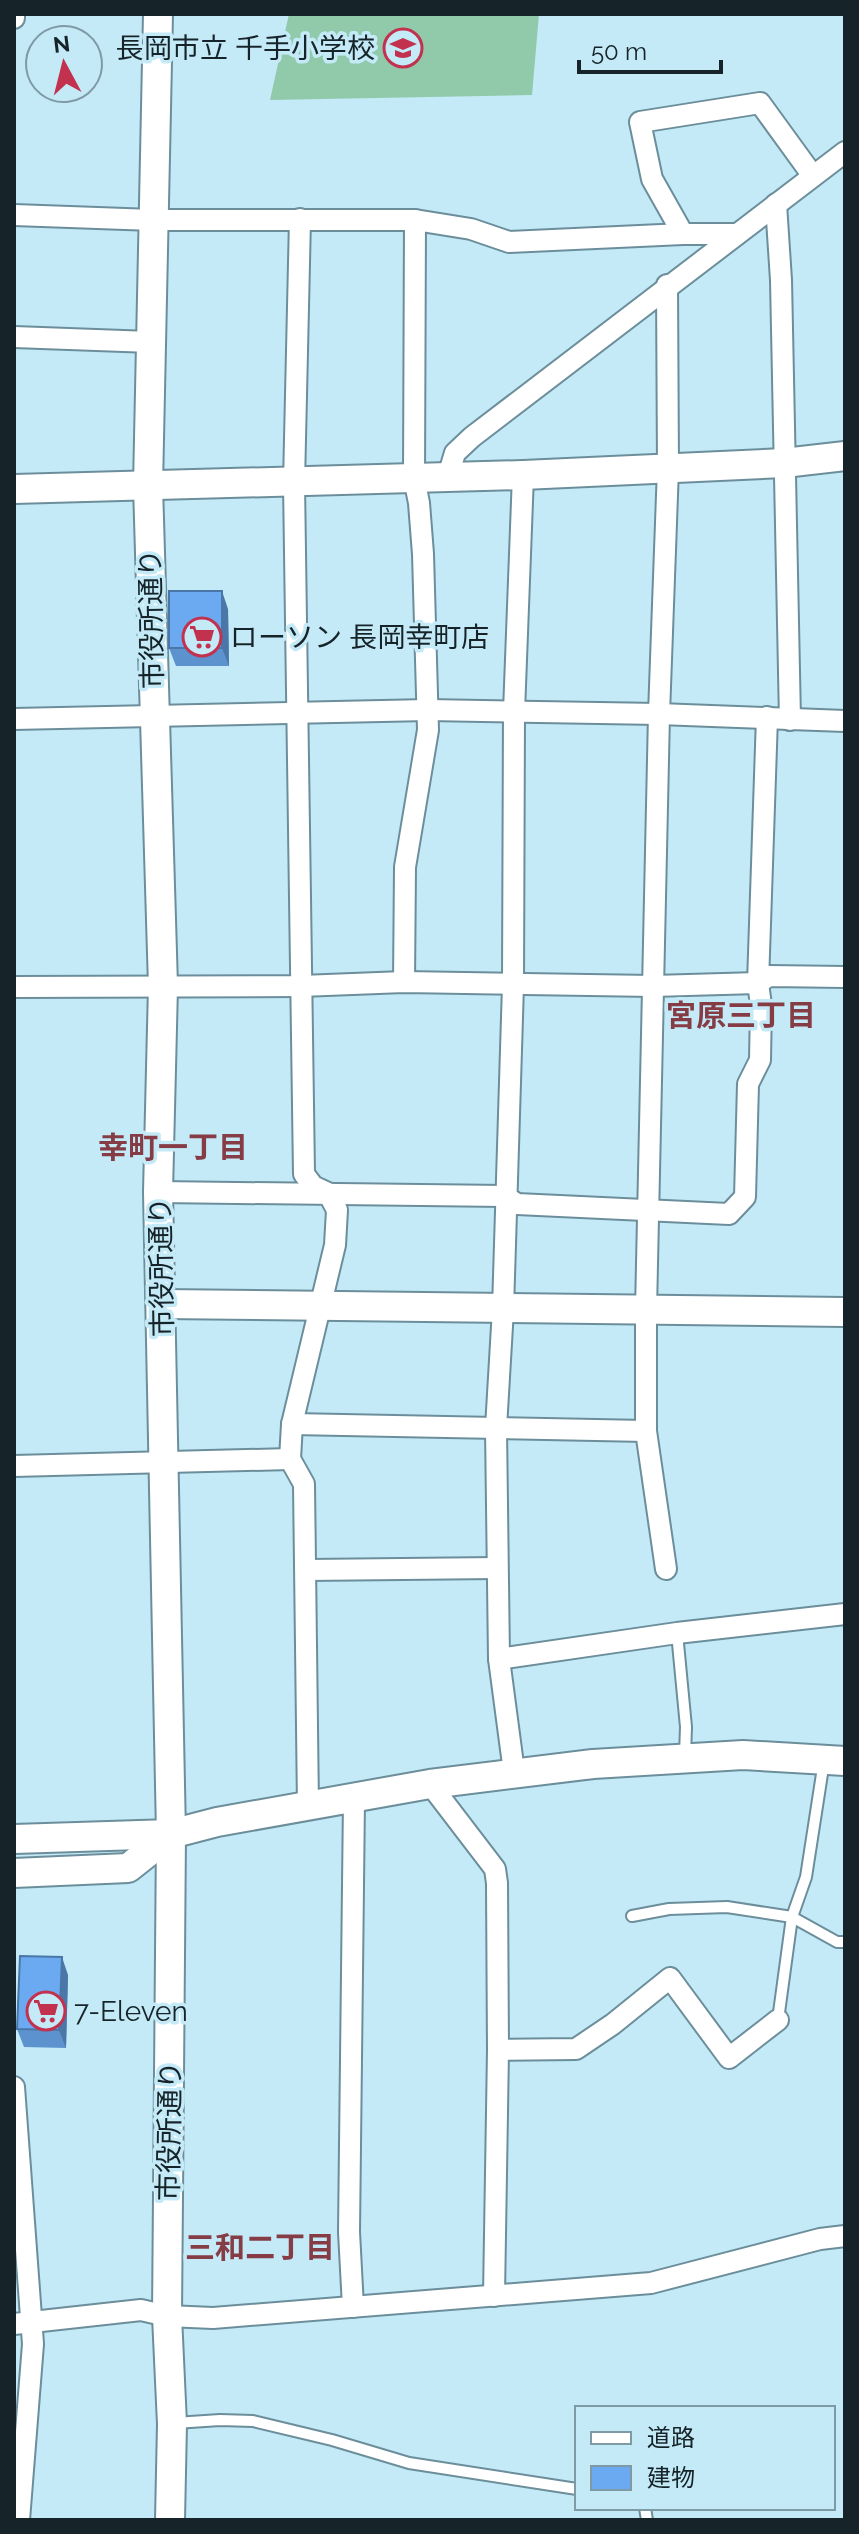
<svg xmlns="http://www.w3.org/2000/svg" width="859" height="2534" viewBox="0 0 859 2534" font-family="Raleway,'Noto Sans JP',sans-serif">
<style>
.pitch{fill:#90caab}
.lines{fill:none;stroke-linecap:round;stroke-linejoin:round}
.lane-casing{stroke:#6c8e9b;stroke-width:14}
.street-casing{stroke:#6c8e9b;stroke-width:24}
.secondary-casing{stroke:#6c8e9b;stroke-width:32}
.lane{stroke:#fff;stroke-width:10}
.street{stroke:#fff;stroke-width:20}
.secondary{stroke:#fff;stroke-width:28}
.wall{fill:#5c92ce}
.shaded-wall{fill:#4b77a8}
.building{fill:#6baaf0;stroke:#4b77a8;stroke-width:2}
.labels{text-anchor:middle;stroke-width:7;stroke-linejoin:round;paint-order:stroke}
.poi-label{font-size:28px;fill:#162429;stroke:#c4eaf7;text-anchor:start}
.street-label{font-size:28px;fill:#162429;stroke:#c4eaf7}
.neighbourhood-label{font-size:30px;font-weight:bold;fill:#853c45;stroke:#c4eaf7}
</style>
<rect width="100%" height="100%" fill="#c4eaf7"/>
<polygon class="pitch" points="289,14 539,14 532,95 270,100"/>
<g class="lines">
<g class="lane-casing">
<g id="lane">
<polyline points="677,1633 686,1727 685,1755"/>
<polyline points="632,1916 669,1909 727,1907 792,1917 837,1942 845,1942"/>
<polyline points="778,2020 792,1917 806,1877 824,1761"/>
<polyline points="175,2423 220,2420 253,2421 332,2440 409,2463 577,2489"/>
<polyline points="645,2508 647,2520"/>
</g>
</g>
<g class="street-casing">
<g id="street">
<polyline points="14,18 14,14"/>
<polyline points="776,204 781,280 790,720"/>
<polyline points="14,215 153,220 415,220 471,229 509,242 683,234 737,234"/>
<polyline points="300,219 294,483 304,1174 313,1186 328,1193 337,1210 335,1245 292,1424 290,1459 304,1484 308,1807"/>
<polyline points="683,234 652,179 640,122 760,103 813,176"/>
<polyline points="14,337 151,342"/>
<polyline points="448,476 455,453 472,437 845,152"/>
<polyline points="14,719 428,710 659,714 845,721"/>
<polyline points="404,982 405,867 428,730 423,554 419,503 414,478 415,220"/>
<polyline points="14,987 301,986 404,982 653,986 758,983 769,976 845,977"/>
<polyline points="158,1192 505,1196 517,1204 729,1214 745,1197 748,1084 760,1060 761,1005 758,983 767,717"/>
<polyline points="292,1424 646,1431"/>
<polyline points="14,1466 290,1459"/>
<polyline points="666,1569 646,1431 646,1310 659,714 668,468 667,285"/>
<polyline points="307,1570 497,1568"/>
<polyline points="499,1659 677,1633 845,1614"/>
<polyline points="514,1772 499,1659 496,1428 503,1309 513,985 514,712 523,475"/>
<polyline points="430,1784 495,1869 497,1883 498,2050 494,2296"/>
<polyline points="498,2050 576,2049 613,2024 670,1978 729,2058 778,2020"/>
<polyline points="14,2087 33,2344 19,2520"/>
<polyline points="353,2307 349,2232 354,1799"/>
<polyline points="14,2324 141,2310 167,2316 213,2318 651,2283 820,2239 845,2236"/>
</g>
</g>
<g class="secondary-casing">
<g id="secondary">
<polyline points="158,14 148,486 163,986 158,1192 171,1834 167,2316 172,2424 170,2520"/>
<polyline points="14,489 523,475 784,463 845,456"/>
<polyline points="162,1304 845,1312"/>
<polyline points="14,1839 171,1834 217,1822 430,1784 593,1764 743,1755 845,1761"/>
<polyline points="14,1873 128,1868 171,1834"/>
</g>
</g>
<use href="#lane" class="lane"/>
<use href="#street" class="street"/>
<use href="#secondary" class="secondary"/>
</g>
<g class="wall">
<polygon points="228,609 229,666 176,666 169,648"/>
<polygon points="68,1975 66,2048 24,2047 17,2029"/>
</g>
<g class="shaded-wall">
<polygon points="222,591 228,609 229,666 222,648"/>
<polygon points="62,1957 68,1975 66,2048 59,2030"/>
</g>
<g class="building">
<rect x="169" y="591" width="53" height="57"/>
<polygon points="20,1956 62,1957 59,2030 17,2029"/>
</g>
<defs>
<g id="school-ring" transform="scale(2)"><circle r="9.5" fill="#c4eaf7" stroke="#c2324f" stroke-width="1.5"/><path d="M0-5L7-2L0 1L-7-2ZM-4 1L0 2.5L4 1V4Q0 6-4 4Z" fill="#c2324f"/></g>
<g id="supermarket-ring" transform="scale(2)"><circle r="9.5" fill="#c4eaf7" stroke="#c2324f" stroke-width="1.5"/><path d="M-6-5.5h2.5l.6 2H6L4.5 2H-2.5L-4.4-4H-6ZM-1.5 3.2a1.3 1.3 0 1 0 .1 0ZM3 3.2a1.3 1.3 0 1 0 .1 0Z" fill="#c2324f"/></g>
</defs>
<g fill-rule="evenodd">
<use href="#school-ring" x="403" y="48"/>
<use href="#supermarket-ring" x="202" y="637"/>
<use href="#supermarket-ring" x="46" y="2011"/>
</g>
<g class="labels">
<g class="poi-label">
<text x="375" y="58" text-anchor="end">長岡市立 千手小学校</text>
<text x="230" y="647">ローソン 長岡幸町店</text>
<text x="74" y="2021">7-Eleven</text>
</g>
<g class="street-label">
<text transform="translate(151 619) rotate(-91)" y="10">市役所通り</text>
<text transform="translate(161 1267) rotate(-91)" y="10">市役所通り</text>
<text transform="translate(169 2131) rotate(-89)" y="10">市役所通り</text>
</g>
<g class="neighbourhood-label">
<text x="741" y="1026">宮原三丁目</text>
<text x="173" y="1158">幸町一丁目</text>
<text x="260" y="2258">三和二丁目</text>
</g>
</g>
<rect width="859" height="2534" fill="none" stroke="#162429" stroke-width="32"/>
<rect x="575" y="2406" width="260" height="104" fill="#c4eaf7" stroke="#7e9ba5" stroke-width="2"/>
<rect x="591" y="2432" width="40" height="12" fill="#ffffff" stroke="#7e9ba5" stroke-width="2"/>
<text x="647" y="2446" font-size="24" fill="#162429">道路</text>
<rect x="591" y="2466" width="40" height="24" fill="#6baaf0" stroke="#7e9ba5" stroke-width="2"/>
<text x="647" y="2486" font-size="24" fill="#162429">建物</text>
<g transform="translate(64 64) rotate(353)"><circle r="38" fill="#c4eaf7" stroke="#7e9ba5" stroke-width="2"/>
<path d="M0-6L14 30L0 20L-14 30Z" fill="#c2324f"/>
<text y="-12" font-size="22" font-weight="bold" text-anchor="middle" fill="#162429">N</text>
</g>
<path d="M579 60v12h142v-12" fill="none" stroke="#162429" stroke-width="4"/>
<text x="591" y="60" font-size="24" fill="#162429" stroke="#c4eaf7" stroke-width="6" paint-order="stroke">50 m</text>
</svg>
